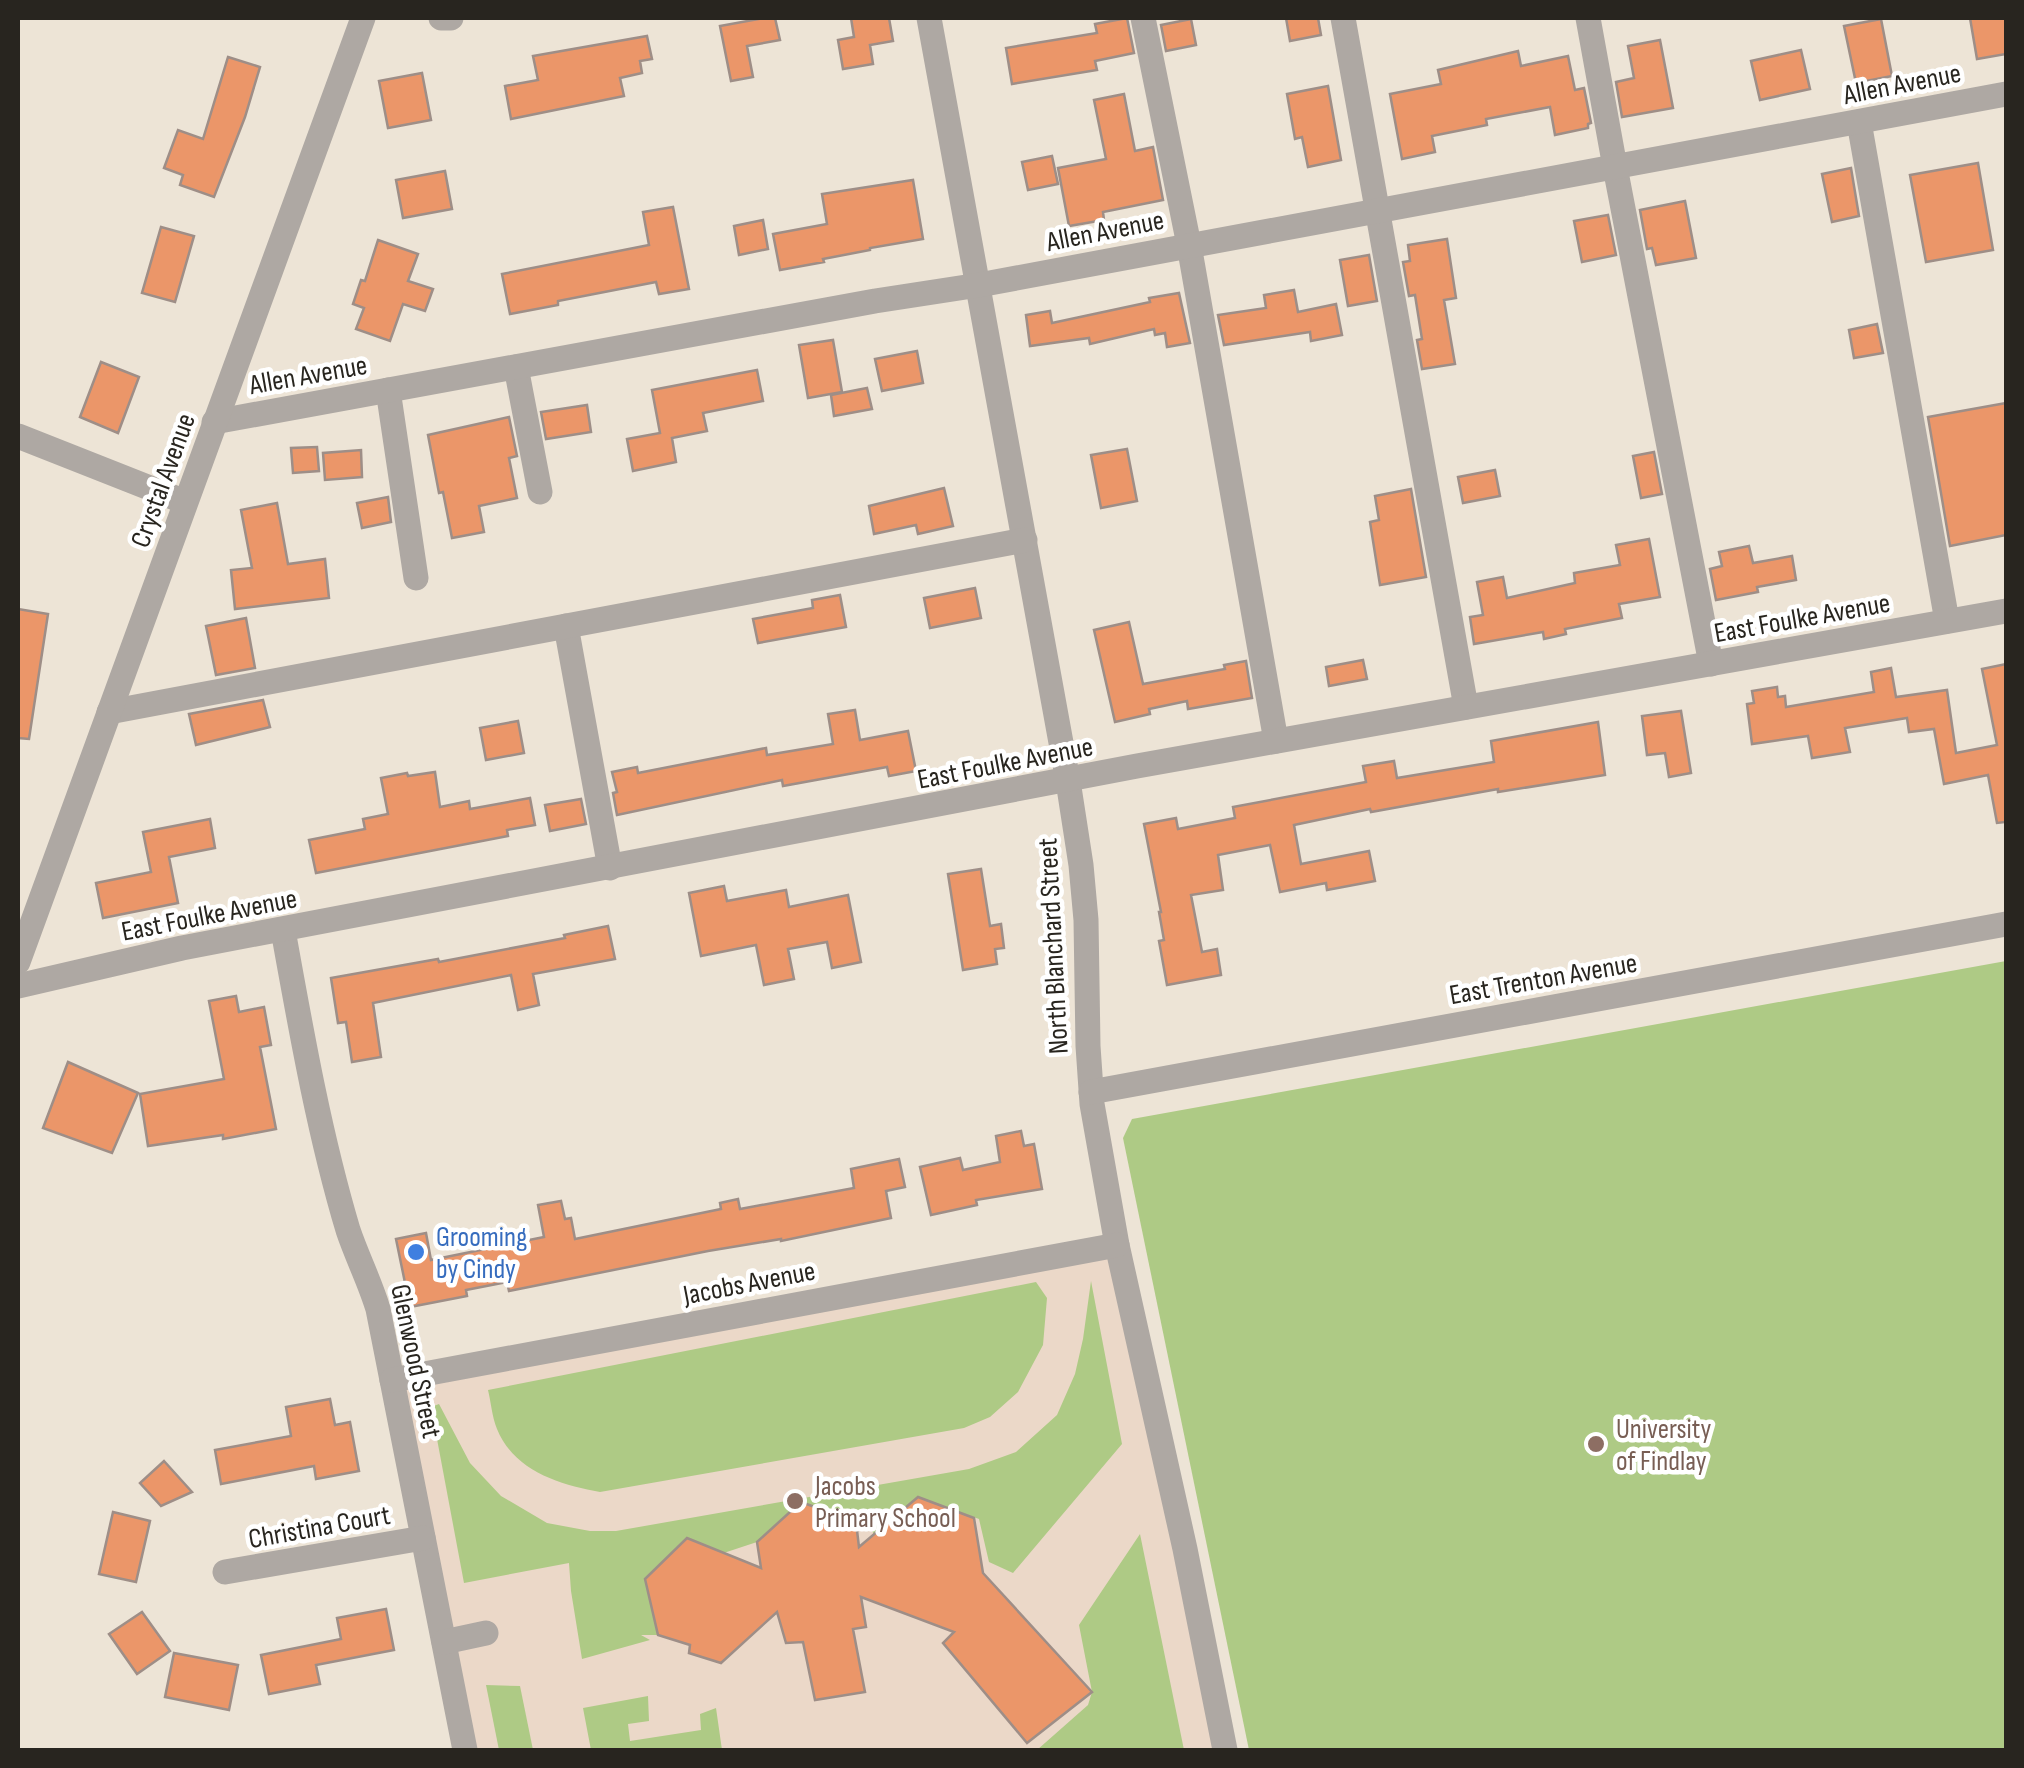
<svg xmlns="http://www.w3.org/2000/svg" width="2024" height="1768" viewBox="0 0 2024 1768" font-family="'Sofia Sans Condensed',sans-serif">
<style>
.education{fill:#ebd8c8}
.green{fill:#aeca85}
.building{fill:#eb9669;stroke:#9e8e87;stroke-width:2.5}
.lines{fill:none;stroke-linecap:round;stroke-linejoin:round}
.minor{stroke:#aea8a3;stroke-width:25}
.shop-dot{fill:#3f7fe0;stroke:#fff;stroke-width:4}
.education-dot{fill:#8d6e63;stroke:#fff;stroke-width:4}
.labels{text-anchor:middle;stroke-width:9;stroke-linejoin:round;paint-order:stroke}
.street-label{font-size:28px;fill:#28251f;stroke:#fff}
.shop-label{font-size:28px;fill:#366cbe;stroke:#fff;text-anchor:start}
.education-label{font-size:28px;fill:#785e54;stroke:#fff;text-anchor:start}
</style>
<rect width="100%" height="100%" fill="#ede4d6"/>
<polygon class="education" points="1117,1245 1225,1750 465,1750 392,1380"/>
<g class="green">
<polygon points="2006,961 2006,1750 1249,1750 1123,1138 1132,1119"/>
<polygon points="1091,1281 1122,1444 1013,1573 989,1562 979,1519 918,1497 874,1535 868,1520 856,1522 801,1502 757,1542 645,1579 658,1635 641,1635 650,1640 582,1659 571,1591 569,1563 464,1583 431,1407 439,1404 470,1463 501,1496 547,1523 590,1531 616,1531 969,1469 1016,1452 1057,1415 1075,1374 1083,1339"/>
<path d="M1036,1282l11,16 -4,47 -25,47 -28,25 -26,11 -364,64c-40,-7 -86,-21 -103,-63 -5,-12 -6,-27 -9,-39z"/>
<polygon points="1140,1534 1184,1750 1037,1750 1088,1705 1092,1692 1079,1625"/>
<polygon points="486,1685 520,1686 533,1750 499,1750"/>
<polygon points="648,1696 649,1721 628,1724 630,1741 701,1730 700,1714 716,1708 722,1750 591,1750 583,1708"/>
</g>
<g class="building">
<polygon points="764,18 775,18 780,40 747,46 753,77 731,81 720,26"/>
<polygon points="851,18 889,18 893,41 870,45 873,64 843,69 838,40 854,37"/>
<polygon points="1127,18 1134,53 1095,61 1097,70 1012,84 1006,48 1097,33 1095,24"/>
<polygon points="1286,18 1318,18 1321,35 1290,41"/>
<polygon points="1970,18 2006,18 2006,54 1977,59"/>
<polygon points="1191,19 1196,45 1166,51 1161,25"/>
<polygon points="1881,19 1892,76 1856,83 1844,26"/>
<polygon points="647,36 652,59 640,61 642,73 620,78 624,96 511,119 505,86 538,80 533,56"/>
<polygon points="1660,40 1673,108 1622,117 1616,82 1634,78 1628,46"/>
<polygon points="1801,50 1810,89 1760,100 1751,61"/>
<polygon points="1518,51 1521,66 1568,56 1575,90 1584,88 1591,123 1588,124 1588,128 1555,135 1550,107 1486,119 1487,125 1432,136 1435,152 1402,159 1390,94 1441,84 1438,70"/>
<polygon points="228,57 260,67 245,117 214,197 180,185 183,175 164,168 178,130 203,139"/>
<polygon points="422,73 431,120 388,128 379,81"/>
<polygon points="1328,86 1341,160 1308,167 1302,137 1295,139 1287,94"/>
<polygon points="1124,94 1135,151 1153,147 1163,200 1103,212 1104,220 1069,226 1058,168 1106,159 1094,100"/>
<polygon points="1052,156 1058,184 1028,190 1022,162"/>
<polygon points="1978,163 1993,250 1926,262 1910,175"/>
<polygon points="1851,168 1859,216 1832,222 1822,174"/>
<polygon points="445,171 452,209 403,218 396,180"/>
<polygon points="913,180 923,239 870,248 870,250 823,259 824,262 780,270 773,234 827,224 822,194"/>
<polygon points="1685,201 1696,258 1656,265 1652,248 1647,249 1640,210"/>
<polygon points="673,207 689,289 659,294 656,282 558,301 558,305 510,314 502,274 649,245 643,212"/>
<polygon points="1608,215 1616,255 1582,262 1574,221"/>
<polygon points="763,220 768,249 739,255 734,226"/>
<polygon points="161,227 194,236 175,302 142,293"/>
<polygon points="1447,239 1456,298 1444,300 1455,364 1422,369 1417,340 1422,339 1415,295 1409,296 1403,262 1410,261 1408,245"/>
<polygon points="378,240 418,254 408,281 433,289 425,311 403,304 390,341 356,329 364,308 353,304 361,280 365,281"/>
<polygon points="1369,255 1377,301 1348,306 1340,260"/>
<polygon points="1294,290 1298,312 1336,304 1342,335 1311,341 1310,332 1224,345 1218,315 1266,308 1264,295"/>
<polygon points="1179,293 1190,343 1167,347 1165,333 1155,335 1154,329 1090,344 1089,338 1030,346 1026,315 1050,311 1052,323 1150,302 1149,298"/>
<polygon points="1877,324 1883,353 1854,358 1849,330"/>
<polygon points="833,340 842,392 808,398 799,345"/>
<polygon points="917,351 923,383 882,391 875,359"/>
<polygon points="101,362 139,377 118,433 80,417"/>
<polygon points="757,370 763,401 703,413 707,431 672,438 676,462 633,471 627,439 660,433 652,390"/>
<polygon points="867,388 872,409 834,416 831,395"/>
<polygon points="2006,403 2006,535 1950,546 1928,417"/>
<polygon points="587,405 591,432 546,439 541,412"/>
<polygon points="509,417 517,456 509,458 517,498 479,506 484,532 452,538 443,492 439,493 428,435"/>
<polygon points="317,447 319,471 293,473 291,448"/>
<polygon points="1127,449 1137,501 1101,508 1091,455"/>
<polygon points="361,450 362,477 325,480 323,453"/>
<polygon points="1654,452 1662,494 1641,498 1633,456"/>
<polygon points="1495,470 1500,496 1463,503 1458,477"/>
<polygon points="944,488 953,526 918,534 916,525 874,534 869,506"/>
<polygon points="1411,489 1426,577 1380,585 1370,522 1379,520 1375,496"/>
<polygon points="388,497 391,522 362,528 357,503"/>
<polygon points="277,503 288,564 325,559 329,598 235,609 231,570 252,568 241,510"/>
<polygon points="1649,539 1660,597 1619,604 1622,618 1565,629 1566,634 1544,639 1543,632 1474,644 1470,617 1483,615 1477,582 1503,577 1507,598 1575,583 1574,573 1620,565 1616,545"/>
<polygon points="1749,546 1753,563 1792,556 1796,580 1757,587 1758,592 1716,600 1710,569 1722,566 1719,552"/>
<polygon points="975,588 981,618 930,628 924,598"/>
<polygon points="840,595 846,627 758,643 753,619 813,608 812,600"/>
<polygon points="18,609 48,614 29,739 18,738"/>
<polygon points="246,618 255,668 216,675 206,626"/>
<polygon points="1129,622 1143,684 1225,669 1224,665 1246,661 1252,698 1188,709 1187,701 1149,709 1150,714 1115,722 1094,630"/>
<polygon points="1363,660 1367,679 1329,686 1326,667"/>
<polygon points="2006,664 2006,822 1997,823 1988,775 1944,784 1934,729 1909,732 1907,718 1845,728 1850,752 1812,758 1808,736 1752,744 1747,704 1754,703 1752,691 1777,687 1778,697 1785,696 1786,707 1874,692 1871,672 1891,668 1896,697 1947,690 1956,753 1997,745 1982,669"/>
<polygon points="263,700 270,727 196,745 189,714"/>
<polygon points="855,710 860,740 908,731 916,771 889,776 887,767 783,786 782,780 617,815 613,793 617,792 612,772 637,767 638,773 766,748 767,755 833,744 828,714"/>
<polygon points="1681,711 1691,773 1669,777 1665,753 1647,755 1642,716"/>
<polygon points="518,721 524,753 486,760 480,728"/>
<polygon points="1598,722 1605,775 1498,792 1498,789 1371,812 1370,809 1294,825 1301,864 1369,851 1375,881 1327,890 1326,883 1280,892 1270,845 1218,855 1223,890 1191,895 1202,952 1217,949 1221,975 1167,985 1159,941 1164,940 1159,912 1161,912 1144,824 1176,818 1178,829 1235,818 1233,807 1366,782 1363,766 1394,761 1397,778 1494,762 1491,741"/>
<polygon points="435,772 440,807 469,801 470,809 530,798 535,825 507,830 508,836 316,873 309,840 365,829 363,819 388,814 381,778 407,773 408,776"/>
<polygon points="581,799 586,824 550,831 545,805"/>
<polygon points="210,819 215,848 169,857 178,903 103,918 96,883 151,872 143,832"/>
<polygon points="981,869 990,926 1001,924 1004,948 995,949 997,964 963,970 948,874"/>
<polygon points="724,886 727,901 786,890 789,907 848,895 861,962 832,968 827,942 788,949 794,979 764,985 756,945 701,956 689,893"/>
<polygon points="608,926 615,959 533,974 539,1005 518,1010 511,975 373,1003 381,1057 352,1062 346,1022 338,1023 331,978 438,959 439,962 565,938 564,935"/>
<polygon points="236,996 239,1012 264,1007 271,1045 260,1047 276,1129 223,1139 223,1135 148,1146 140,1094 224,1079 209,1001"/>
<polygon points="68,1062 138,1093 112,1153 43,1128"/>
<polygon points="1021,1131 1024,1146 1034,1144 1042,1189 976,1200 977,1205 931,1215 920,1167 960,1158 963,1170 1000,1162 996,1136"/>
<polygon points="899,1159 905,1187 886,1191 891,1218 781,1241 781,1239 708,1251 509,1291 507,1282 466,1290 467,1296 410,1307 396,1239 426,1233 431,1260 544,1237 538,1205 561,1201 565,1219 571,1218 575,1239 721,1209 720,1203 738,1199 740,1209 854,1188 851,1169"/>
<polygon points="330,1399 335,1425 350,1422 359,1471 316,1479 314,1466 221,1484 215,1450 291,1436 286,1407"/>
<polygon points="164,1461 192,1492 161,1506 140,1483"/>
<polygon points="918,1497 974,1518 983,1573 1092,1692 1027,1743 943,1643 954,1632 861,1597 866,1627 853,1629 865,1692 815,1700 803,1642 786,1643 777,1612 721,1663 689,1653 690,1645 658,1635 645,1579 687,1538 761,1568 757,1542 801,1502 856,1522 859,1547"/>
<polygon points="113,1512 150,1521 136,1582 99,1574"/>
<polygon points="386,1609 394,1650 316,1665 320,1684 269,1694 261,1655 341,1639 337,1618"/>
<polygon points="142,1612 170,1651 137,1674 109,1634"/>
<polygon points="174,1653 238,1665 229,1710 165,1697"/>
</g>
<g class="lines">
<g class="minor">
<polyline points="441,18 451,18"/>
<polyline points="929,18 1068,781 1081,865 1086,920 1088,1046 1092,1104 1117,1245 1185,1549 1225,1750"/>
<polyline points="1143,18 1189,245 1276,741"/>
<polyline points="1343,18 1466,707"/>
<polyline points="1588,18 1615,167 1711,664"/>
<polyline points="1859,122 1947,621"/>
<polyline points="516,367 540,492"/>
<polyline points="388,390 416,578"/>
<polyline points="214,422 875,301 979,285 2006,94"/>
<polyline points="18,436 185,502"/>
<polyline points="566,626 610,868"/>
<polyline points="109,712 1025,540"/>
<path d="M283,930c18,100 36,203 65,300 9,27 22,52 30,79l87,441"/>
<polyline points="18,962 363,18"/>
<polyline points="18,986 182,948 1137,766 2006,611"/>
<polyline points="1091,1092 2006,924"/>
<polyline points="392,1380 1117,1245"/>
<polyline points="225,1572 423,1538"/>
<polyline points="444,1642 486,1633"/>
</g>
</g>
<circle class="shop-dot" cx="416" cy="1252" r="10"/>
<g class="education-dot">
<circle cx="1596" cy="1444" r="10"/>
<circle cx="795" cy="1501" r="10"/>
</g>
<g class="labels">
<g class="street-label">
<text transform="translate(1902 83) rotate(-11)" y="10">Allen Avenue</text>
<text transform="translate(1105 230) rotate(-11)" y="10">Allen Avenue</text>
<text transform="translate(308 374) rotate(-10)" y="10">Allen Avenue</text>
<text transform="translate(162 480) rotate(-70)" y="10">Crystal Avenue</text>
<text transform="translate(1802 617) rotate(-10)" y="10">East Foulke Avenue</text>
<text transform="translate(1005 762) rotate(-11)" y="10">East Foulke Avenue</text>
<text transform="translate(209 914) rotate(-11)" y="10">East Foulke Avenue</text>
<text transform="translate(1052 946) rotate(-93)" y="10">North Blanchard Street</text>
<text transform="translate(1543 978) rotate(-10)" y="10">East Trenton Avenue</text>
<text transform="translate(749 1282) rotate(-11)" y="10">Jacobs Avenue</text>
<text transform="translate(417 1361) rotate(78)" y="10">Glenwood Street</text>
<text transform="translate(319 1526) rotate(-10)" y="10">Christina Court</text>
</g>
<g class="shop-label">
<text x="436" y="1246">Grooming<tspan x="436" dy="32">by Cindy</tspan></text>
</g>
<g class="education-label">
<text x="1616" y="1438">University<tspan x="1616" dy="32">of Findlay</tspan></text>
<text x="815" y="1495">Jacobs<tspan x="815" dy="32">Primary School</tspan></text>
</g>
</g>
<rect width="2024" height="1768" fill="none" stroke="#28251f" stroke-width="40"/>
</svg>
